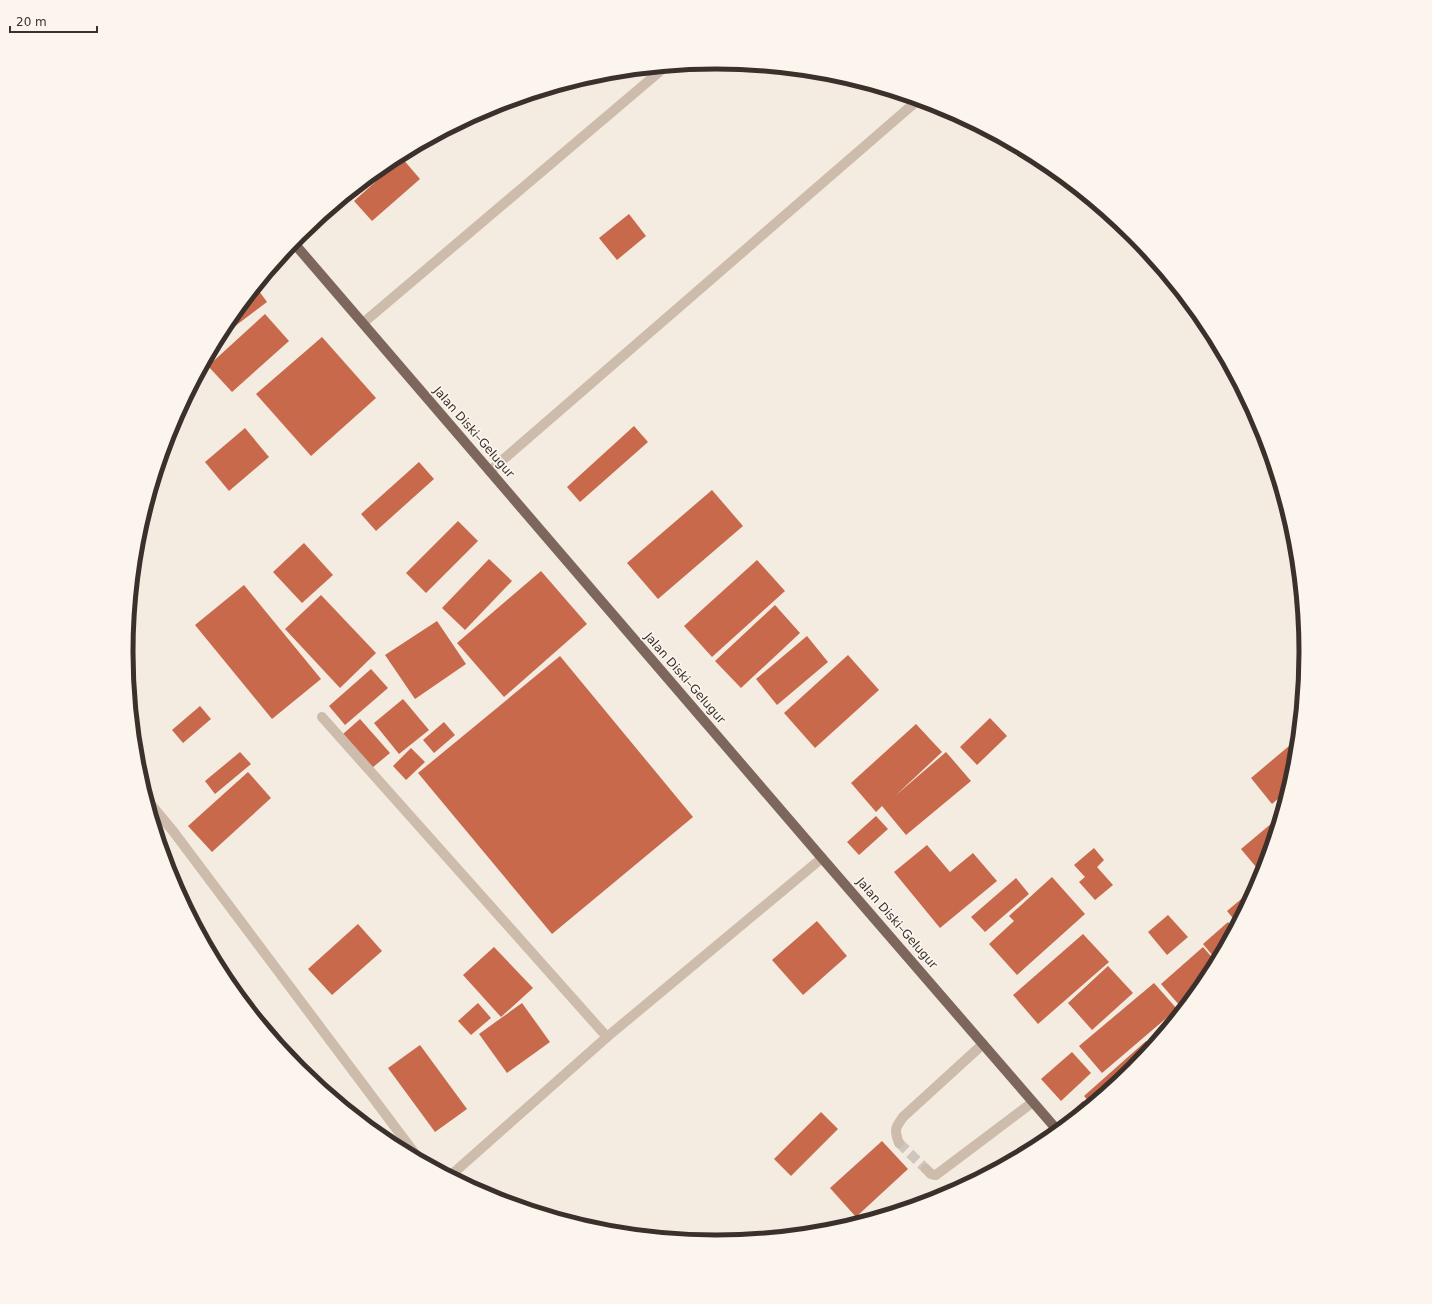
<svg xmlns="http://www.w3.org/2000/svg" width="1432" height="1304" viewBox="0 0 1432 1304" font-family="'DejaVu Sans',sans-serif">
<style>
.building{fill:#c8694b}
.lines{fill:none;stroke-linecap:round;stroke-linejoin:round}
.minor-tunnel{stroke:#cfc6bd;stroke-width:10;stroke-dasharray:10 5;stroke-linecap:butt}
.minor{stroke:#cdbbac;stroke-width:10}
.major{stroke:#7d675c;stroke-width:10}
.labels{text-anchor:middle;stroke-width:3.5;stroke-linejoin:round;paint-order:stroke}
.street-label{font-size:12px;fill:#3b302b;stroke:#fbf5ee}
.rim{fill:none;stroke:#3b302b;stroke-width:5}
</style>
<rect width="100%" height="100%" fill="#f4ebe1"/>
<g class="building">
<polygon points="402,158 420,179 372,221 354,201"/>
<polygon points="381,167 383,169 348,200 345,197"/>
<polygon points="629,214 646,236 617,260 599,238"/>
<polygon points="256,287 267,302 218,339 226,324"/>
<polygon points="265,314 289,341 232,392 208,366"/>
<polygon points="322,337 376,398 311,456 256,394"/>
<polygon points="634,426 648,442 580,502 567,487"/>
<polygon points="245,428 269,457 229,491 205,462"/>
<polygon points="419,462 434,479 376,531 361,514"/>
<polygon points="712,490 743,526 658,599 627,563"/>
<polygon points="458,521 478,541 426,593 406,573"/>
<polygon points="304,543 333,575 302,603 273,572"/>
<polygon points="489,559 512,581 465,630 442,608"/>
<polygon points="757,560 785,591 712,657 684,626"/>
<polygon points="541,571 587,624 504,697 457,643"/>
<polygon points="244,585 321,679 272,719 195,625"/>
<polygon points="321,595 376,653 340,688 285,629"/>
<polygon points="775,605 800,633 741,688 715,661"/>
<polygon points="437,621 466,664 415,699 385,655"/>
<polygon points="807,636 828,662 777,705 756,679"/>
<polygon points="848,655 879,690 815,748 784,713"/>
<polygon points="560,656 693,817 552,934 418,773"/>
<polygon points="371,669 388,688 345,725 329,706"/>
<polygon points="403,699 429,730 399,754 374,723"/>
<polygon points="200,706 211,719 183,743 172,730"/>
<polygon points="990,718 1007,736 977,765 960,747"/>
<polygon points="360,719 390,753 372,768 343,734"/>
<polygon points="444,722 455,735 434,753 423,740"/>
<polygon points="916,724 942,752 895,796 946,752 971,781 906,835 882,806 876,812 851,783"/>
<polygon points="1289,746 1296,755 1295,767 1287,791 1272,804 1251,778"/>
<polygon points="411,748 425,762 406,780 393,766"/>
<polygon points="240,752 251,764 215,794 205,781"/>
<polygon points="248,772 271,798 212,852 188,826"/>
<polygon points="876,816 888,829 859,855 847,842"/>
<polygon points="1279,817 1263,870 1261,873 1241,849"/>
<polygon points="927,845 950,872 973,853 997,881 940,928 894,872"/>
<polygon points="1094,848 1104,860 1097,867 1113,885 1095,900 1079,882 1085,877 1074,865"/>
<polygon points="1052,877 1085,914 1017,975 989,944 1014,921 1009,916"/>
<polygon points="1016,878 1029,894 985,932 971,917"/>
<polygon points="1252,890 1254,892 1237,923 1227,911"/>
<polygon points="1168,915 1188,937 1167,955 1148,932"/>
<polygon points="817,921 847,956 803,995 772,960"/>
<polygon points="1228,922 1234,929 1217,961 1203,944"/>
<polygon points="358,924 382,951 332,995 308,969"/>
<polygon points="1083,934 1109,962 1038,1024 1013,995"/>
<polygon points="494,947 533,988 501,1017 463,975"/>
<polygon points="1203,947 1216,962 1206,980 1196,993 1180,1006 1161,984"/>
<polygon points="1108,966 1133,993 1092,1030 1068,1003"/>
<polygon points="1154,983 1177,1009 1102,1073 1079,1046"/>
<polygon points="478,1003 491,1018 471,1035 458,1021"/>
<polygon points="522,1003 550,1042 507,1073 479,1034"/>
<polygon points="1163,1026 1166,1029 1154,1044 1149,1039"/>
<polygon points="1146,1041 1151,1047 1133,1069 1091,1104 1084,1096"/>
<polygon points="420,1045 467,1109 435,1132 388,1068"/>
<polygon points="1072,1052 1091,1073 1061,1101 1041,1079"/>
<polygon points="1083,1101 1088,1107 1075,1117 1071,1112"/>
<polygon points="821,1112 838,1129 791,1176 774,1159"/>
<polygon points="882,1141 908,1169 856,1217 830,1188"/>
</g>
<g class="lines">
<polyline class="minor-tunnel" points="899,1143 926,1169"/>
<g class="minor">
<polyline points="363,323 665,67"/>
<polyline points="490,471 918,100"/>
<polyline points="322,717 607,1037"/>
<polyline points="148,801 173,831 419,1159"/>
<path d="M899,1143c-5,-13 -4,-15 4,-26l80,-73"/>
<polyline points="926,1169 931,1174 936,1175 1033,1102"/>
<polyline points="450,1176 607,1037 822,858"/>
</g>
<polyline class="major" points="293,242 822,858 1058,1131"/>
</g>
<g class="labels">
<g class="street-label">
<text transform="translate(474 432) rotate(49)" y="4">Jalan Diski–Gelugur</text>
<text transform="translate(685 678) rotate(49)" y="4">Jalan Diski–Gelugur</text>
<text transform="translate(897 923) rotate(49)" y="4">Jalan Diski–Gelugur</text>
</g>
</g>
<path d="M0 0H1432V1304H0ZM133 652a583 583 0 1 1 1166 0a583 583 0 1 1-1166 0Z" fill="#fbf5ee" fill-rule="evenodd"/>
<path class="rim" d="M133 652a583 583 0 1 1 1166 0a583 583 0 1 1-1166 0Z"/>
<path d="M10 26v6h87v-6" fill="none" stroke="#3b302b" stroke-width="2"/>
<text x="16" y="26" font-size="12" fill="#3b302b" stroke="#fbf5ee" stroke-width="3" paint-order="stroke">20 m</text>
</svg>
